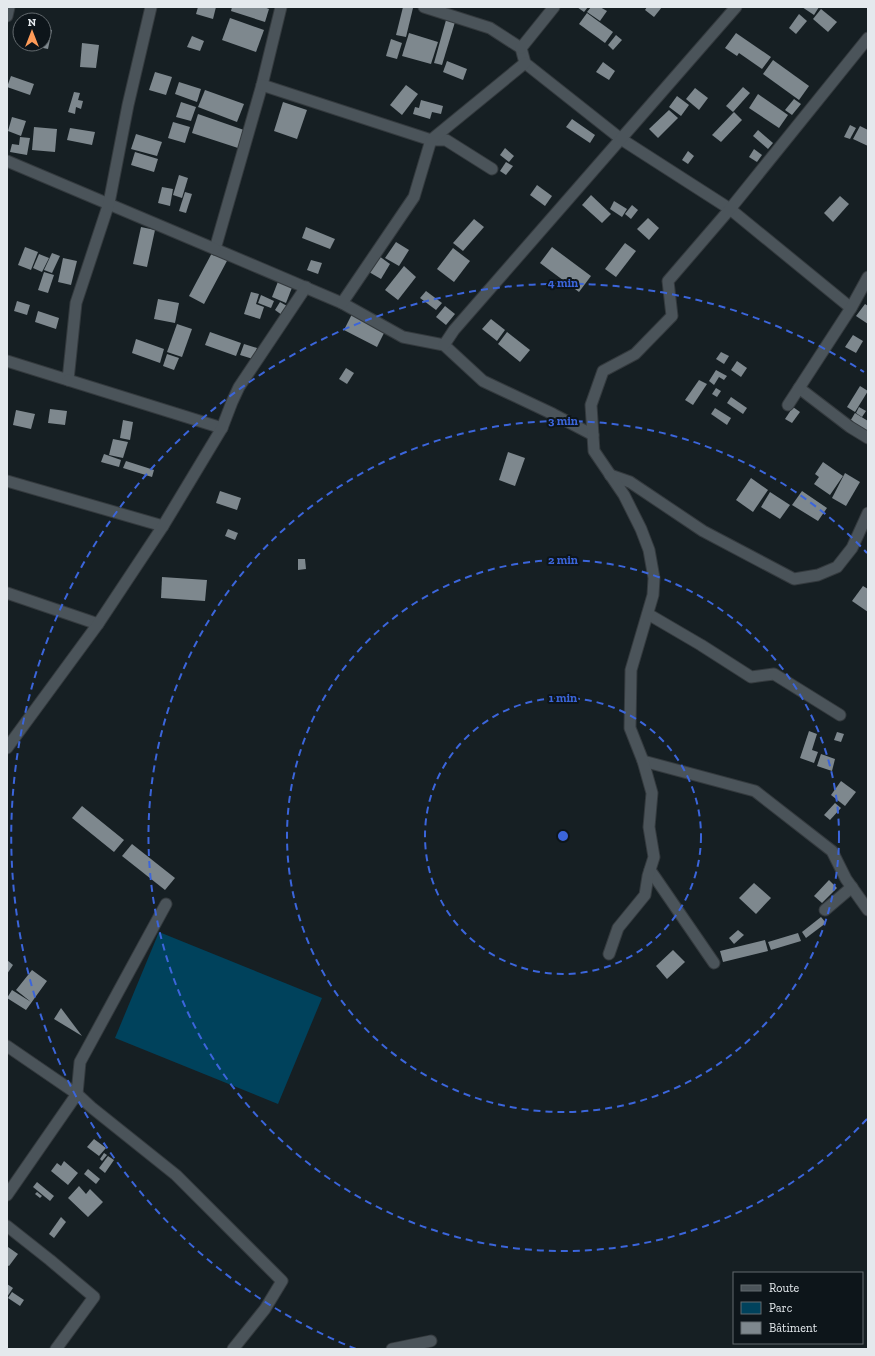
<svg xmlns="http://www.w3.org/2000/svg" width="875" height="1356" viewBox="0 0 875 1356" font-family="'Zilla Slab',serif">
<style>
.green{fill:#00425c}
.building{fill:#7e888e}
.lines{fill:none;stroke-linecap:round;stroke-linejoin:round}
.street-casing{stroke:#343a3e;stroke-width:13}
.street{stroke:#4b545a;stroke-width:11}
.ring{fill:none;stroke:#3b65db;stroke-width:2;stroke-dasharray:7 5}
.centre{fill:#3b65db;stroke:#0d151a;stroke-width:2}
.ring-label{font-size:12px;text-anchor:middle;font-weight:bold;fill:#3b65db;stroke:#0d151a;stroke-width:4;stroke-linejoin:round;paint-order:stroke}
</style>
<rect width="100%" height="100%" fill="#161f23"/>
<polygon class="green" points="159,932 322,998 278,1104 115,1038"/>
<g class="building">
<polygon points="198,7 216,7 213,19 196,14"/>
<polygon points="232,7 264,7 269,9 265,22 231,11"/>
<polygon points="403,7 413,8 406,37 396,35"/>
<polygon points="577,7 588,7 584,12"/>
<polygon points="591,7 600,7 607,11 600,21 587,12"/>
<polygon points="647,7 662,7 654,17 645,10"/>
<polygon points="802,7 819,7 814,15"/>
<polygon points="821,9 837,22 828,32 813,19"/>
<polygon points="587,13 613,32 605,43 579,24"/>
<polygon points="799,14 807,21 796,34 789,28"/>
<polygon points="230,18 264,30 256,52 222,40"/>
<polygon points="446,20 455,22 442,65 434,63"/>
<polygon points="44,29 52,30 48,49 33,46 33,44 44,44"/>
<polygon points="409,33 438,42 431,64 402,56"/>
<polygon points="736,33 771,57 762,69 739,53 737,56 725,48"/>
<polygon points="616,35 622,40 613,50 608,45"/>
<polygon points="192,36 204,41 200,51 187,47"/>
<polygon points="391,39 402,43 397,59 386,56"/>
<polygon points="82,43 99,45 96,68 80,67"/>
<polygon points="773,60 809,86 799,100 763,74"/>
<polygon points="447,61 467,69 463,80 443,72"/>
<polygon points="603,62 615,71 609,80 596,72"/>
<polygon points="155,72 172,77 166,95 149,90"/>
<polygon points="11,76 34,84 30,95 7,87"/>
<polygon points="179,82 201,89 197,102 175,94"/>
<polygon points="406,85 418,94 402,115 390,105"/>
<polygon points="743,87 750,93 733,112 726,106"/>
<polygon points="695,88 708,98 699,110 686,99"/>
<polygon points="205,90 244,104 237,122 198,107"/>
<polygon points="74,92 80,93 78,100 83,101 81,109 76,107 75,114 68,112"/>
<polygon points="758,94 788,115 779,128 749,108"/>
<polygon points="677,96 689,105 681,116 669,107"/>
<polygon points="794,99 801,104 792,115 785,110"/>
<polygon points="421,100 443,106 441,114 432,112 430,119 413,114 415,107 419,108"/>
<polygon points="181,102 196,107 191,121 176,117"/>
<polygon points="283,102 307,110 297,139 274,131"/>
<polygon points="669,110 678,118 658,138 649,129"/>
<polygon points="734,112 742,120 721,142 712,135"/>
<polygon points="198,114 244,130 238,148 192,133"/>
<polygon points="12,117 26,121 21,136 8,131"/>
<polygon points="572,119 595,135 590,143 566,127"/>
<polygon points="173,122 190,127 185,143 168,138"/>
<polygon points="850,125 856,128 850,139 844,137"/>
<polygon points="860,126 868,130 868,146 853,139"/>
<polygon points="34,127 57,129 55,152 32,150"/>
<polygon points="70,128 95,132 92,145 67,140"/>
<polygon points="758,130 773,143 768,149 753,136"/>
<polygon points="136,134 162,142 157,156 131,149"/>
<polygon points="20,137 30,138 27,155 10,152 12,144 19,145"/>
<polygon points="505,148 514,156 509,162 500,155"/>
<polygon points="754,149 762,155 757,162 749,157"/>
<polygon points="688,151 694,156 688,164 682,160"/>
<polygon points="135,152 158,159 154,172 131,165"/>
<polygon points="506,162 513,166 506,175 500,171"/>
<polygon points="179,175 188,178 182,198 173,195"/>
<polygon points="537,185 552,196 545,206 530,195"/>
<polygon points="162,187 173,189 170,206 158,203"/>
<polygon points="185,192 192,194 186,213 179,211"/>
<polygon points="591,195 611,214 602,223 582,205"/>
<polygon points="840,196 849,204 833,222 824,213"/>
<polygon points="614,201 627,209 622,217 610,209"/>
<polygon points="632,205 638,210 631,219 625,214"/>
<polygon points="648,218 659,228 649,240 637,229"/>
<polygon points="474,219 484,227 463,251 453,243"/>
<polygon points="141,227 155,230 147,267 133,264"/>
<polygon points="306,227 335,239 330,249 302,238"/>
<polygon points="396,242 409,250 399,266 385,258"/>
<polygon points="625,243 636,251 616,277 605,269"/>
<polygon points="25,247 38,252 31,270 18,265"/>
<polygon points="552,247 591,276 579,292 540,263"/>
<polygon points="453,248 470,261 454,282 437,269"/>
<polygon points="213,251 228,259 204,304 189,296"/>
<polygon points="52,253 60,256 52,273 44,270"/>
<polygon points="39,254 49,258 42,272 33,268"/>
<polygon points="379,256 390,264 381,279 369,272"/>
<polygon points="63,258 77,261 71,285 58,282"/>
<polygon points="311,260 322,263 318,274 307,270"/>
<polygon points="404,266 416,277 398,300 385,290"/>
<polygon points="44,272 54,275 48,293 38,290"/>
<polygon points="279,279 293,285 286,303 272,297"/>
<polygon points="426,291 442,303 436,310 420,298"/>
<polygon points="251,292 259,294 256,304 264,307 260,319 244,314"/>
<polygon points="261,295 274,301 271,308 258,303"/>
<polygon points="158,299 179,303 175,323 154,319"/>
<polygon points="17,301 30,305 27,315 14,311"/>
<polygon points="280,302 287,306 282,315 275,310"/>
<polygon points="865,304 868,306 868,324 856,316"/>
<polygon points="445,306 455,314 446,325 436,317"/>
<polygon points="38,311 59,318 56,329 35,322"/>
<polygon points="352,314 385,331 377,347 344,330"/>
<polygon points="491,319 505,330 497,341 482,329"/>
<polygon points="177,324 192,329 182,357 167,352"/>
<polygon points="210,332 241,343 236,356 205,345"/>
<polygon points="507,332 530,350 520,362 498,344"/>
<polygon points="853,335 863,341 856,353 845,347"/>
<polygon points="136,339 164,349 160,363 132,353"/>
<polygon points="244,344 257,348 253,359 240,355"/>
<polygon points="721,352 729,356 724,364 716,359"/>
<polygon points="167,354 179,358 174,370 163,366"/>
<polygon points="737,361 747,368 741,377 731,370"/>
<polygon points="346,368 354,373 347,384 339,379"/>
<polygon points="716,370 727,376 724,380 719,377 714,385 709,381"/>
<polygon points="699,380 707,384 693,405 685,400"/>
<polygon points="860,386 868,391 855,412 847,407"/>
<polygon points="716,388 721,391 717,397 712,394"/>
<polygon points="731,397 747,408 743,414 727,403"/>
<polygon points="793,407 800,412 792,423 785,419"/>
<polygon points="859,407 866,411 862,417 856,413"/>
<polygon points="715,408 731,418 727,425 711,414"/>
<polygon points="50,409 67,411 65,425 48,423"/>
<polygon points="16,410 35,414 31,429 13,425"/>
<polygon points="855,413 868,421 868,433 849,423"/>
<polygon points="123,420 133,422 130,440 120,438"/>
<polygon points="113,439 128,442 123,458 109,455"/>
<polygon points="508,452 525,458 515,486 499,480"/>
<polygon points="104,454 121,460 119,467 101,462"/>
<polygon points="126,461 154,470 152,477 123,468"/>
<polygon points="823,462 843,476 830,495 814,484 819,477 815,474"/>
<polygon points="845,473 860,482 846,506 832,498"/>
<polygon points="751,478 768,490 753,512 736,500"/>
<polygon points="220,491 241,498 237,510 216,503"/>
<polygon points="802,491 827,508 818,521 792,505"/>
<polygon points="770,492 790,505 780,519 761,507"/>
<polygon points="228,529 238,533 235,540 225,536"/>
<polygon points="298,559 305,559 306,569 298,570"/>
<polygon points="162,577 207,580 205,601 161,598"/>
<polygon points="863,586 868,589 868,612 852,601"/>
<polygon points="809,731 817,734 812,750 818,752 814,763 800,758"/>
<polygon points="837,732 844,734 841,742 834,740"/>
<polygon points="821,754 835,759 832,771 817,766"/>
<polygon points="841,781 856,792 845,806 831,795"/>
<polygon points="835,803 841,808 830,820 824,815"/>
<polygon points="82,806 124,840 114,852 72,818"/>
<polygon points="132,844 175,878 165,890 122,856"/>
<polygon points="829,880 837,888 822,903 814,896"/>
<polygon points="754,883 771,898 756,914 739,898"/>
<polygon points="821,917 826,923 806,938 802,932"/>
<polygon points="738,930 744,935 734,944 729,938"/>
<polygon points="798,933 801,941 771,950 768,942"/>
<polygon points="765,940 768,951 723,962 720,951"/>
<polygon points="673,950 685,962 667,979 656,966"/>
<polygon points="7,960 13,965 7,974"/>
<polygon points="32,970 47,981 26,1010 7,998 12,990 31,1002 16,990"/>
<polygon points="61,1008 82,1036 54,1019"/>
<polygon points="94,1139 106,1148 99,1156 87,1147"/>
<polygon points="104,1153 107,1155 102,1161 100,1159"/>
<polygon points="108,1156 114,1160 105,1173 99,1168"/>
<polygon points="64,1161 78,1173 68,1185 51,1171 57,1163 61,1166"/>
<polygon points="88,1169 100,1179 96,1184 84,1174"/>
<polygon points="37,1182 54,1196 50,1201 33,1187"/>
<polygon points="79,1186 86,1194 90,1189 103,1202 88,1217 68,1198"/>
<polygon points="37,1192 42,1196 40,1198 35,1194"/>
<polygon points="61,1217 66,1222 54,1238 49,1234"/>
<polygon points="8,1247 18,1254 9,1266 7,1265"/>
<polygon points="7,1284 13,1288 7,1297"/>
<polygon points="12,1292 24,1300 20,1306 8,1298"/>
</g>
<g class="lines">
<g class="street-casing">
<g id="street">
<polyline points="281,7 262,85 215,249 342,303 403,337 444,345 483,381 553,414 593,435"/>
<polyline points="424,7 490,28 521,48 525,63 621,139 730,209 851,308"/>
<polyline points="7,16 9,7"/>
<polyline points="521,48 554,7"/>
<polyline points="262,85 431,140 446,140 492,169"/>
<polyline points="7,161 215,249"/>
<polyline points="342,303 414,197 431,140 525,63"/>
<polyline points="444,345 454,330 736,7"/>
<polyline points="7,361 68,380 76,303 109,203 128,105 151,7"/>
<polyline points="68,380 222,428"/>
<polyline points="799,388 850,427 868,438"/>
<polyline points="788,405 851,308 868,277"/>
<polyline points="610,475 630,482 703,531 794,579 818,575 837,567 852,548 868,513"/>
<polyline points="7,481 163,526"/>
<polyline points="7,593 98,624"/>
<polyline points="648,614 701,645 751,677 774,674 840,715"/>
<polyline points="7,748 98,624 163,526 222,428 232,402 239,387 306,287"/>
<polyline points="643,761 755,791 832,851 846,879 868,910"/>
<polyline points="650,870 714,963"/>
<polyline points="825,910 852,887"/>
<polyline points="609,954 618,928 645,895 648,876 654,857 649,827 652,793 643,761 630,728 631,670 653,595 654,578 649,550 641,529 624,495 594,451 591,405 603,371 635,354 672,316 668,281 730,209 868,38"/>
<polyline points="7,1046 77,1094 91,1107 176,1175 282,1281 265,1309 233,1349"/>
<polyline points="7,1195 77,1094 80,1062 166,904"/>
<polyline points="7,1226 50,1260 94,1297 56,1349"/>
<polyline points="392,1349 431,1341"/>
</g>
</g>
<use href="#street" class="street"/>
</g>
<g class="ring">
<circle cx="563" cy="836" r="138"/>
<circle cx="563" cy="836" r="276"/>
<path d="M867 1119A415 415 0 1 1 867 553"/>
<path d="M356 1349A553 553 0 1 1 864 372"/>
</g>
<circle cx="563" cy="836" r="6" class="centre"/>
<g class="ring-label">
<text x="563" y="287">4 min</text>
<text x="563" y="425">3 min</text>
<text x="563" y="564">2 min</text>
<text x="563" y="702">1 min</text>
</g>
<rect width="875" height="1356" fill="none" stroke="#e4e9ed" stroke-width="16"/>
<rect x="733" y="1272" width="130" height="72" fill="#0d151a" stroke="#636a6e"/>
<rect x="741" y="1285" width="20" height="6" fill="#4b545a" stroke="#636a6e"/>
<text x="769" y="1292" font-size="12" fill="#e4e9ed">Route</text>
<rect x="741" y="1302" width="20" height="12" fill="#00425c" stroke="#636a6e"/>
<text x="769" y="1312" font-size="12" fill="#e4e9ed">Parc</text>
<rect x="741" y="1322" width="20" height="12" fill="#7e888e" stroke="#636a6e"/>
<text x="769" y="1332" font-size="12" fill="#e4e9ed">Bâtiment</text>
<g transform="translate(32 32)"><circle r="19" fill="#0d151a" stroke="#636a6e"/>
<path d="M0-3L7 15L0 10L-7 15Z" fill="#fe9b58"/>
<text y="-6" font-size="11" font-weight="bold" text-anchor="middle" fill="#e4e9ed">N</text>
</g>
</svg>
